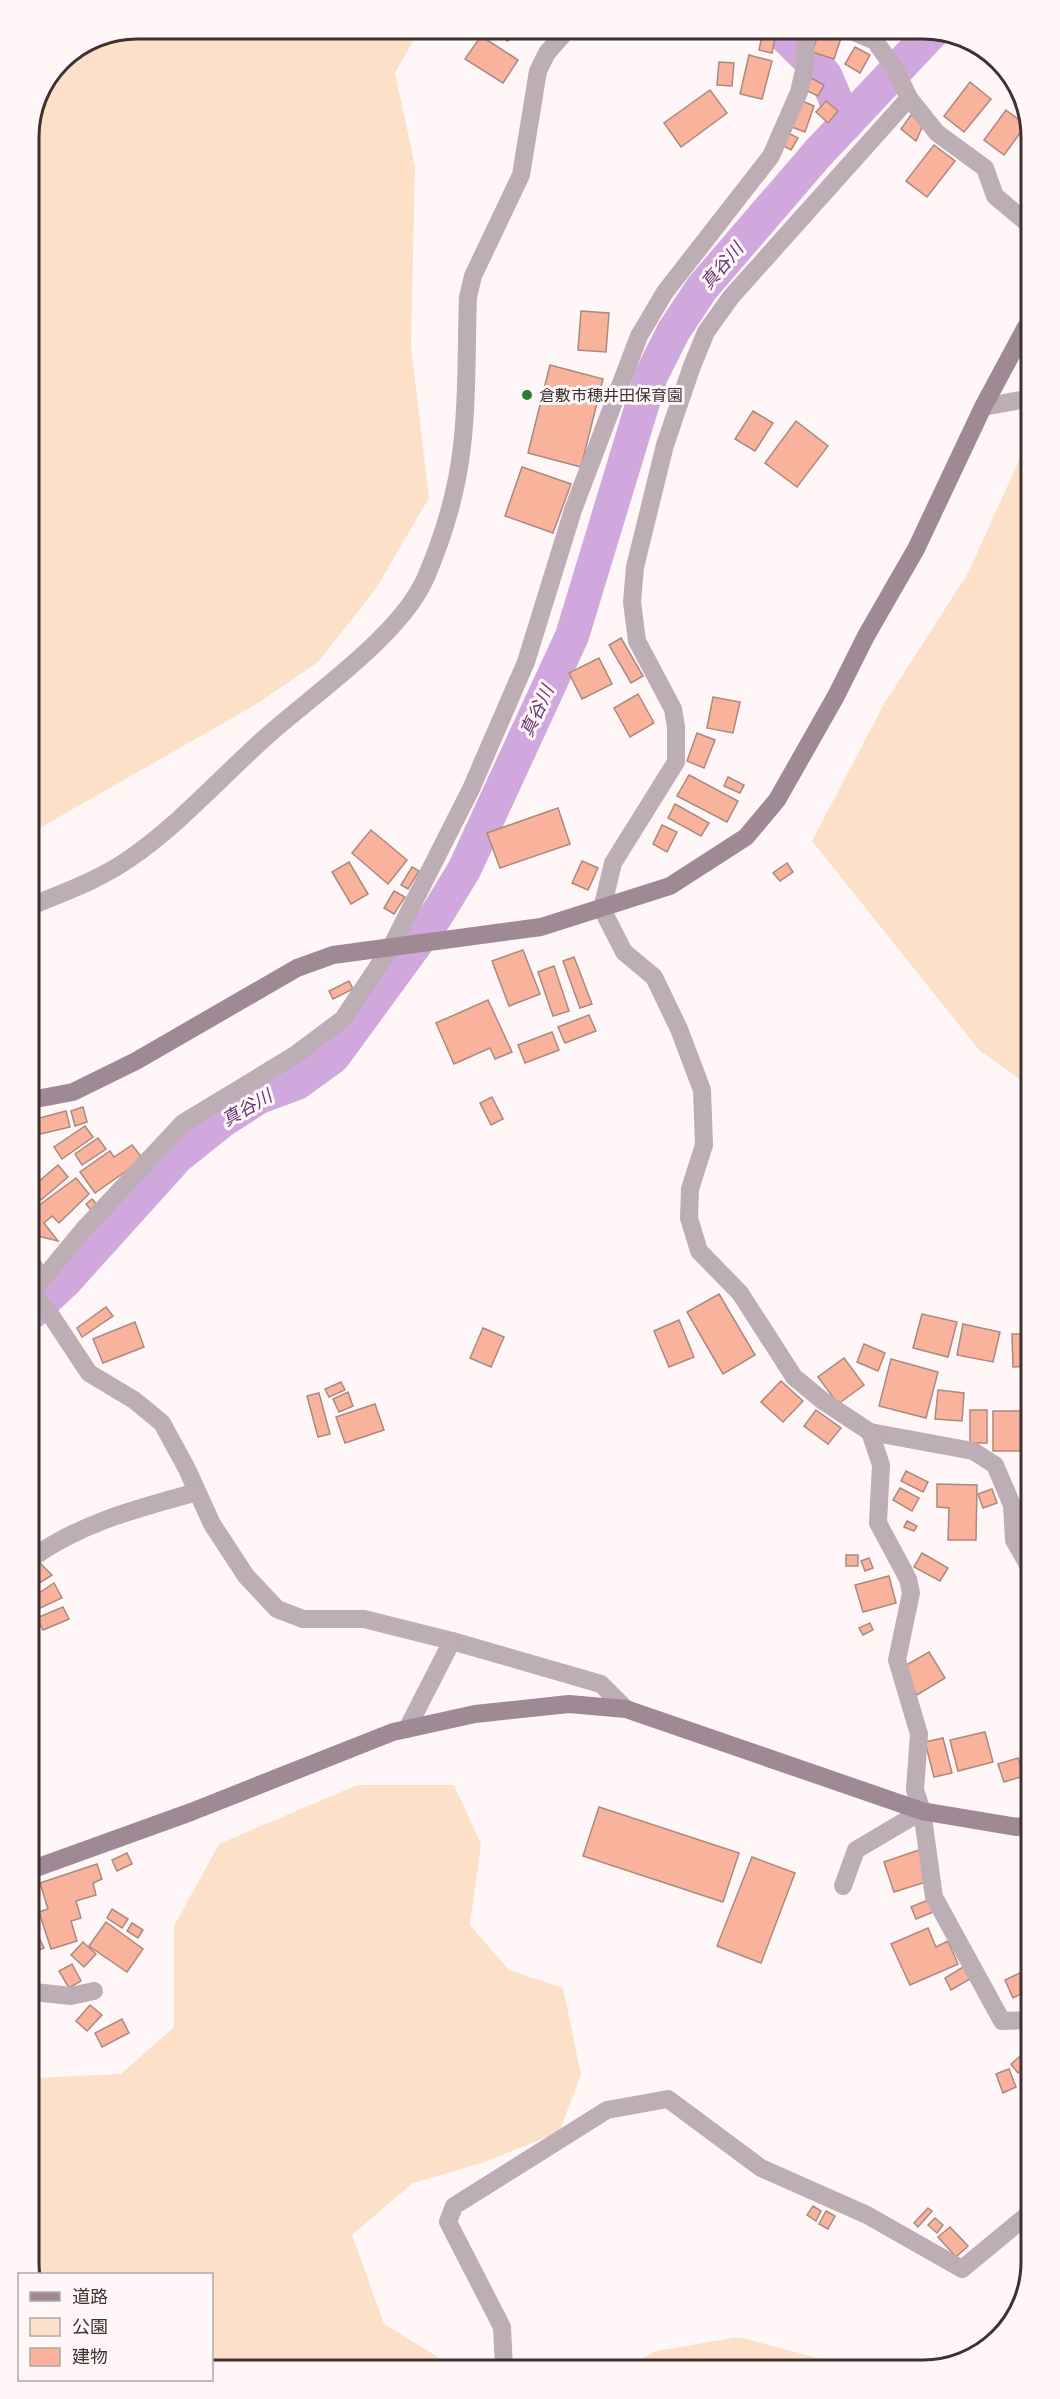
<svg xmlns="http://www.w3.org/2000/svg" width="1060" height="2399" viewBox="0 0 1060 2399" font-family="'Nunito Sans','Noto Sans JP',sans-serif">
<style>
.green{fill:#fce1c8}
.lines{fill:none;stroke-linecap:round;stroke-linejoin:round}
.river{stroke:#d1a8de;stroke-width:34}
.building{fill:#f9b39d;stroke:#ab897e;stroke-width:1.5}
.street{stroke:#bdadb5;stroke-width:18}
.secondary{stroke:#9f8994;stroke-width:18}
.poi-dot{fill:#268131;stroke:#fff6f7;stroke-width:2}
.labels{text-anchor:middle;stroke-width:6;stroke-linejoin:round;paint-order:stroke}
.poi-label{font-size:16px;fill:#3f3031;stroke:#fff6f7;text-anchor:start}
.water-label{font-size:18px;font-style:italic;fill:#653374;stroke:#fff6f7}
.rim{fill:none;stroke:#3f3031;stroke-width:3}
</style>
<rect width="100%" height="100%" fill="#fff6f7"/>
<g class="green">
<polygon points="137,29 420,29 395,73 415,166 411,346 429,498 375,590 318,662 255,705 31,833 29,130 61,60 96,37"/>
<polygon points="1027,443 1028,1085 979,1050 812,841 884,704 968,573"/>
<polygon points="357,1785 454,1785 481,1844 470,1925 509,1970 563,1988 581,2075 559,2132 485,2162 413,2183 352,2235 384,2324 456,2368 212,2370 212,2274 34,2274 34,2078 121,2074 174,2027 174,1926 219,1844"/>
<polygon points="739,2337 842,2365 624,2367 657,2351"/>
</g>
<g class="lines">
<g class="river">
<polyline points="778,29 825,75 846,124"/>
<polyline points="32,1312 66,1280 177,1157 222,1121 259,1097 297,1083 333,1057 436,916 464,870 572,636 651,376 673,332 702,288 819,152 934,30"/>
</g>
</g>
<g class="building">
<polygon points="499,29 518,29 521,33 507,41"/>
<polygon points="820,29 842,35 834,59 812,52"/>
<polygon points="481,36 518,60 503,83 465,59"/>
<polygon points="762,36 775,39 772,53 759,50"/>
<polygon points="855,47 870,55 860,73 845,64"/>
<polygon points="749,55 772,61 762,99 740,94"/>
<polygon points="719,62 734,63 732,86 717,85"/>
<polygon points="811,78 824,85 818,96 805,90"/>
<polygon points="970,82 991,99 964,132 944,116"/>
<polygon points="710,90 727,113 681,147 664,123"/>
<polygon points="802,101 814,106 805,132 792,127"/>
<polygon points="826,101 838,111 828,123 816,112"/>
<polygon points="1006,110 1026,125 1004,155 984,140"/>
<polygon points="911,115 924,123 916,141 901,129"/>
<polygon points="788,133 798,138 791,150 782,145"/>
<polygon points="934,145 955,161 927,197 906,181"/>
<polygon points="581,311 609,313 606,352 578,350"/>
<polygon points="550,365 603,379 581,467 528,453"/>
<polygon points="753,411 773,423 755,451 735,439"/>
<polygon points="796,421 828,446 797,487 765,463"/>
<polygon points="522,467 571,484 553,533 505,516"/>
<polygon points="621,638 643,676 631,683 609,645"/>
<polygon points="599,658 612,684 582,699 569,673"/>
<polygon points="638,694 654,723 630,737 614,708"/>
<polygon points="713,697 740,702 733,733 707,728"/>
<polygon points="697,733 715,740 704,768 687,761"/>
<polygon points="689,775 738,801 727,822 677,796"/>
<polygon points="728,777 744,785 740,793 724,786"/>
<polygon points="675,804 709,823 701,836 668,818"/>
<polygon points="558,808 570,844 500,868 487,833"/>
<polygon points="662,825 677,832 667,852 653,844"/>
<polygon points="371,830 407,860 388,884 352,853"/>
<polygon points="582,861 598,868 588,890 572,883"/>
<polygon points="349,862 368,894 351,904 332,872"/>
<polygon points="787,863 793,872 780,881 773,873"/>
<polygon points="412,867 419,871 408,889 401,885"/>
<polygon points="394,891 405,897 394,914 384,908"/>
<polygon points="523,950 540,994 509,1006 492,961"/>
<polygon points="574,957 592,1004 580,1008 563,961"/>
<polygon points="554,966 569,1011 553,1016 538,972"/>
<polygon points="349,981 353,989 333,999 329,991"/>
<polygon points="488,1000 512,1052 495,1059 490,1048 454,1064 436,1023"/>
<polygon points="589,1015 596,1031 565,1043 558,1027"/>
<polygon points="552,1032 559,1050 525,1063 518,1045"/>
<polygon points="492,1097 503,1119 491,1125 480,1103"/>
<polygon points="83,1107 87,1122 75,1126 71,1111"/>
<polygon points="66,1111 70,1127 40,1134 36,1119"/>
<polygon points="85,1126 93,1137 62,1159 54,1147"/>
<polygon points="98,1138 106,1149 82,1165 75,1154"/>
<polygon points="132,1145 143,1159 95,1193 80,1172 110,1151 114,1157"/>
<polygon points="58,1165 68,1177 41,1200 31,1188"/>
<polygon points="76,1178 89,1194 59,1223 52,1216 44,1223 58,1241 33,1235 34,1220 40,1216 34,1209"/>
<polygon points="92,1199 97,1205 91,1210 86,1204"/>
<polygon points="37,1255 44,1269 32,1275 32,1257"/>
<polygon points="719,1294 755,1355 723,1374 687,1312"/>
<polygon points="106,1307 113,1316 82,1337 77,1328"/>
<polygon points="922,1314 957,1322 948,1357 913,1348"/>
<polygon points="679,1320 694,1357 669,1367 654,1331"/>
<polygon points="135,1322 144,1347 103,1363 93,1339"/>
<polygon points="963,1324 1000,1332 993,1362 957,1355"/>
<polygon points="483,1328 504,1337 491,1367 470,1358"/>
<polygon points="1012,1334 1029,1334 1029,1366 1013,1367"/>
<polygon points="864,1344 885,1353 878,1371 857,1362"/>
<polygon points="844,1358 864,1385 838,1404 818,1377"/>
<polygon points="891,1359 938,1372 926,1418 879,1406"/>
<polygon points="781,1381 803,1401 783,1422 761,1402"/>
<polygon points="341,1382 345,1390 329,1397 325,1389"/>
<polygon points="938,1390 964,1393 962,1421 935,1419"/>
<polygon points="348,1392 353,1406 339,1412 333,1399"/>
<polygon points="319,1393 330,1434 318,1437 307,1396"/>
<polygon points="375,1404 384,1430 345,1443 336,1417"/>
<polygon points="816,1410 841,1428 828,1444 804,1426"/>
<rect x="970" y="1410" width="17" height="33"/>
<rect x="993" y="1411" width="36" height="40"/>
<polygon points="906,1471 928,1482 923,1492 901,1481"/>
<polygon points="937,1484 977,1485 976,1540 948,1540 949,1508 937,1507"/>
<polygon points="900,1488 919,1498 912,1511 893,1500"/>
<polygon points="992,1489 997,1503 983,1508 978,1494"/>
<polygon points="907,1521 917,1526 914,1531 904,1527"/>
<polygon points="922,1553 948,1568 940,1581 914,1567"/>
<rect x="846" y="1555" width="12" height="11"/>
<polygon points="869,1558 873,1568 865,1571 861,1561"/>
<polygon points="40,1563 52,1575 33,1587 32,1569"/>
<polygon points="889,1576 896,1603 863,1612 855,1585"/>
<polygon points="54,1583 62,1598 36,1610 33,1597"/>
<polygon points="63,1607 69,1619 43,1630 37,1618"/>
<polygon points="870,1623 873,1630 863,1635 859,1628"/>
<polygon points="929,1652 945,1678 917,1695 901,1668"/>
<polygon points="985,1732 993,1762 958,1771 950,1740"/>
<polygon points="943,1738 952,1773 934,1777 925,1742"/>
<polygon points="1018,1758 1024,1776 1004,1782 998,1764"/>
<polygon points="599,1807 739,1853 723,1902 583,1856"/>
<polygon points="919,1850 929,1881 894,1892 884,1862"/>
<polygon points="127,1853 132,1864 117,1871 112,1860"/>
<polygon points="752,1857 795,1873 761,1963 717,1946"/>
<polygon points="97,1864 102,1879 93,1883 96,1895 76,1901 81,1918 71,1921 77,1941 51,1949 39,1912 48,1909 40,1883"/>
<polygon points="928,1900 933,1912 916,1919 911,1907"/>
<polygon points="112,1909 128,1919 122,1928 107,1918"/>
<polygon points="106,1922 143,1949 127,1972 89,1946"/>
<polygon points="132,1923 143,1930 138,1938 127,1931"/>
<polygon points="33,1925 44,1948 33,1953"/>
<polygon points="928,1928 936,1947 948,1941 958,1964 910,1985 891,1944"/>
<polygon points="83,1942 96,1954 84,1967 71,1955"/>
<polygon points="72,1964 81,1981 69,1988 59,1971"/>
<polygon points="963,1967 970,1979 951,1990 945,1978"/>
<polygon points="1024,1971 1031,1989 1013,1998 1005,1980"/>
<polygon points="90,2005 102,2015 87,2031 76,2021"/>
<polygon points="122,2019 129,2033 102,2047 95,2033"/>
<polygon points="1023,2054 1030,2063 1018,2073 1011,2064"/>
<polygon points="1009,2069 1016,2087 1003,2093 996,2074"/>
<polygon points="813,2206 821,2211 816,2221 807,2215"/>
<polygon points="928,2208 932,2211 918,2227 914,2223"/>
<polygon points="826,2211 835,2216 828,2229 819,2224"/>
<polygon points="935,2218 943,2225 937,2233 928,2225"/>
<polygon points="950,2227 968,2246 956,2257 938,2237"/>
</g>
<g class="lines">
<g class="street">
<polyline points="847,29 875,41 895,69 909,98 937,133 985,168 995,196 1026,222"/>
<polyline points="909,98 731,297 706,332 692,366 665,445 635,567 632,602 637,641 673,709 676,727 676,762 613,863 602,909 624,952 654,977 679,1029 702,1090 704,1145 690,1189 689,1218 699,1251 740,1293 794,1377 823,1401 870,1432 973,1451 995,1465 1012,1505 1014,1540 1030,1568"/>
<polyline points="983,407 1026,399"/>
<path d="M31,906c33,-14 68,-26 98,-47 51,-35 92,-82 138,-123 47,-42 135,-102 159,-159 18,-42 31,-85 36,-131 6,-49 4,-100 6,-149l5,-21 48,-101 17,-104 9,-18 21,-24"/>
<polyline points="32,1292 84,1229 183,1123 295,1055 343,1019 391,947 471,789 526,662 573,510 639,336 665,292 771,156 799,92 805,66 806,29"/>
<polyline points="32,1293 50,1314 89,1373 134,1400 162,1423 187,1469 212,1524 246,1576 277,1609 303,1619 364,1619 452,1641 601,1684 626,1709"/>
<polyline points="870,1432 881,1465 878,1523 908,1579 911,1593 897,1660 919,1734 915,1790 922,1811 934,1897 1002,2021 1031,2020"/>
<path d="M32,1558c50,-36 107,-50 165,-66"/>
<polyline points="407,1729 452,1641"/>
<polyline points="843,1886 856,1850 922,1811"/>
<polyline points="34,1992 71,1996 94,1991"/>
<polyline points="504,2368 502,2327 448,2222 454,2206 607,2110 668,2099 761,2168 867,2215 962,2269 1031,2212"/>
</g>
<g class="secondary">
<polyline points="31,1100 73,1092 136,1061 297,968 333,955 541,927 670,886 746,837 777,800 836,696 866,636 916,549 983,407 1026,327"/>
<polyline points="33,1869 191,1812 393,1732 475,1714 569,1704 626,1709 922,1811 1017,1827 1030,1824"/>
</g>
</g>
<circle class="poi-dot" cx="527" cy="395" r="6"/>
<g class="labels">
<g class="poi-label">
<text x="539" y="401">倉敷市穂井田保育園</text>
</g>
<g class="water-label">
<text transform="translate(722 266) rotate(-50)" y="6">真谷川</text>
<text transform="translate(537 711) rotate(-65)" y="6">真谷川</text>
<text transform="translate(247 1108) rotate(-30)" y="6">真谷川</text>
</g>
</g>
<path d="M0 0H1060V2399H0ZM137 39H923A98 98 0 0 1 1021 137V2262A98 98 0 0 1 923 2360H137A98 98 0 0 1 39 2262V137A98 98 0 0 1 137 39Z" fill="#fff6f7" fill-rule="evenodd"/>
<path class="rim" d="M137 39H923A98 98 0 0 1 1021 137V2262A98 98 0 0 1 923 2360H137A98 98 0 0 1 39 2262V137A98 98 0 0 1 137 39Z"/>
<rect x="18" y="2273" width="195" height="108" fill="#fff6f7" stroke="#b2a7a8" stroke-width="1.5"/>
<rect x="30" y="2292" width="30" height="9" fill="#9f8994" stroke="#b2a7a8" stroke-width="1.5"/>
<text x="72" y="2303" font-size="18" fill="#3f3031">道路</text>
<rect x="30" y="2318" width="30" height="18" fill="#fce1c8" stroke="#b2a7a8" stroke-width="1.5"/>
<text x="72" y="2333" font-size="18" fill="#3f3031">公園</text>
<rect x="30" y="2348" width="30" height="18" fill="#f9b39d" stroke="#b2a7a8" stroke-width="1.5"/>
<text x="72" y="2363" font-size="18" fill="#3f3031">建物</text>
</svg>
